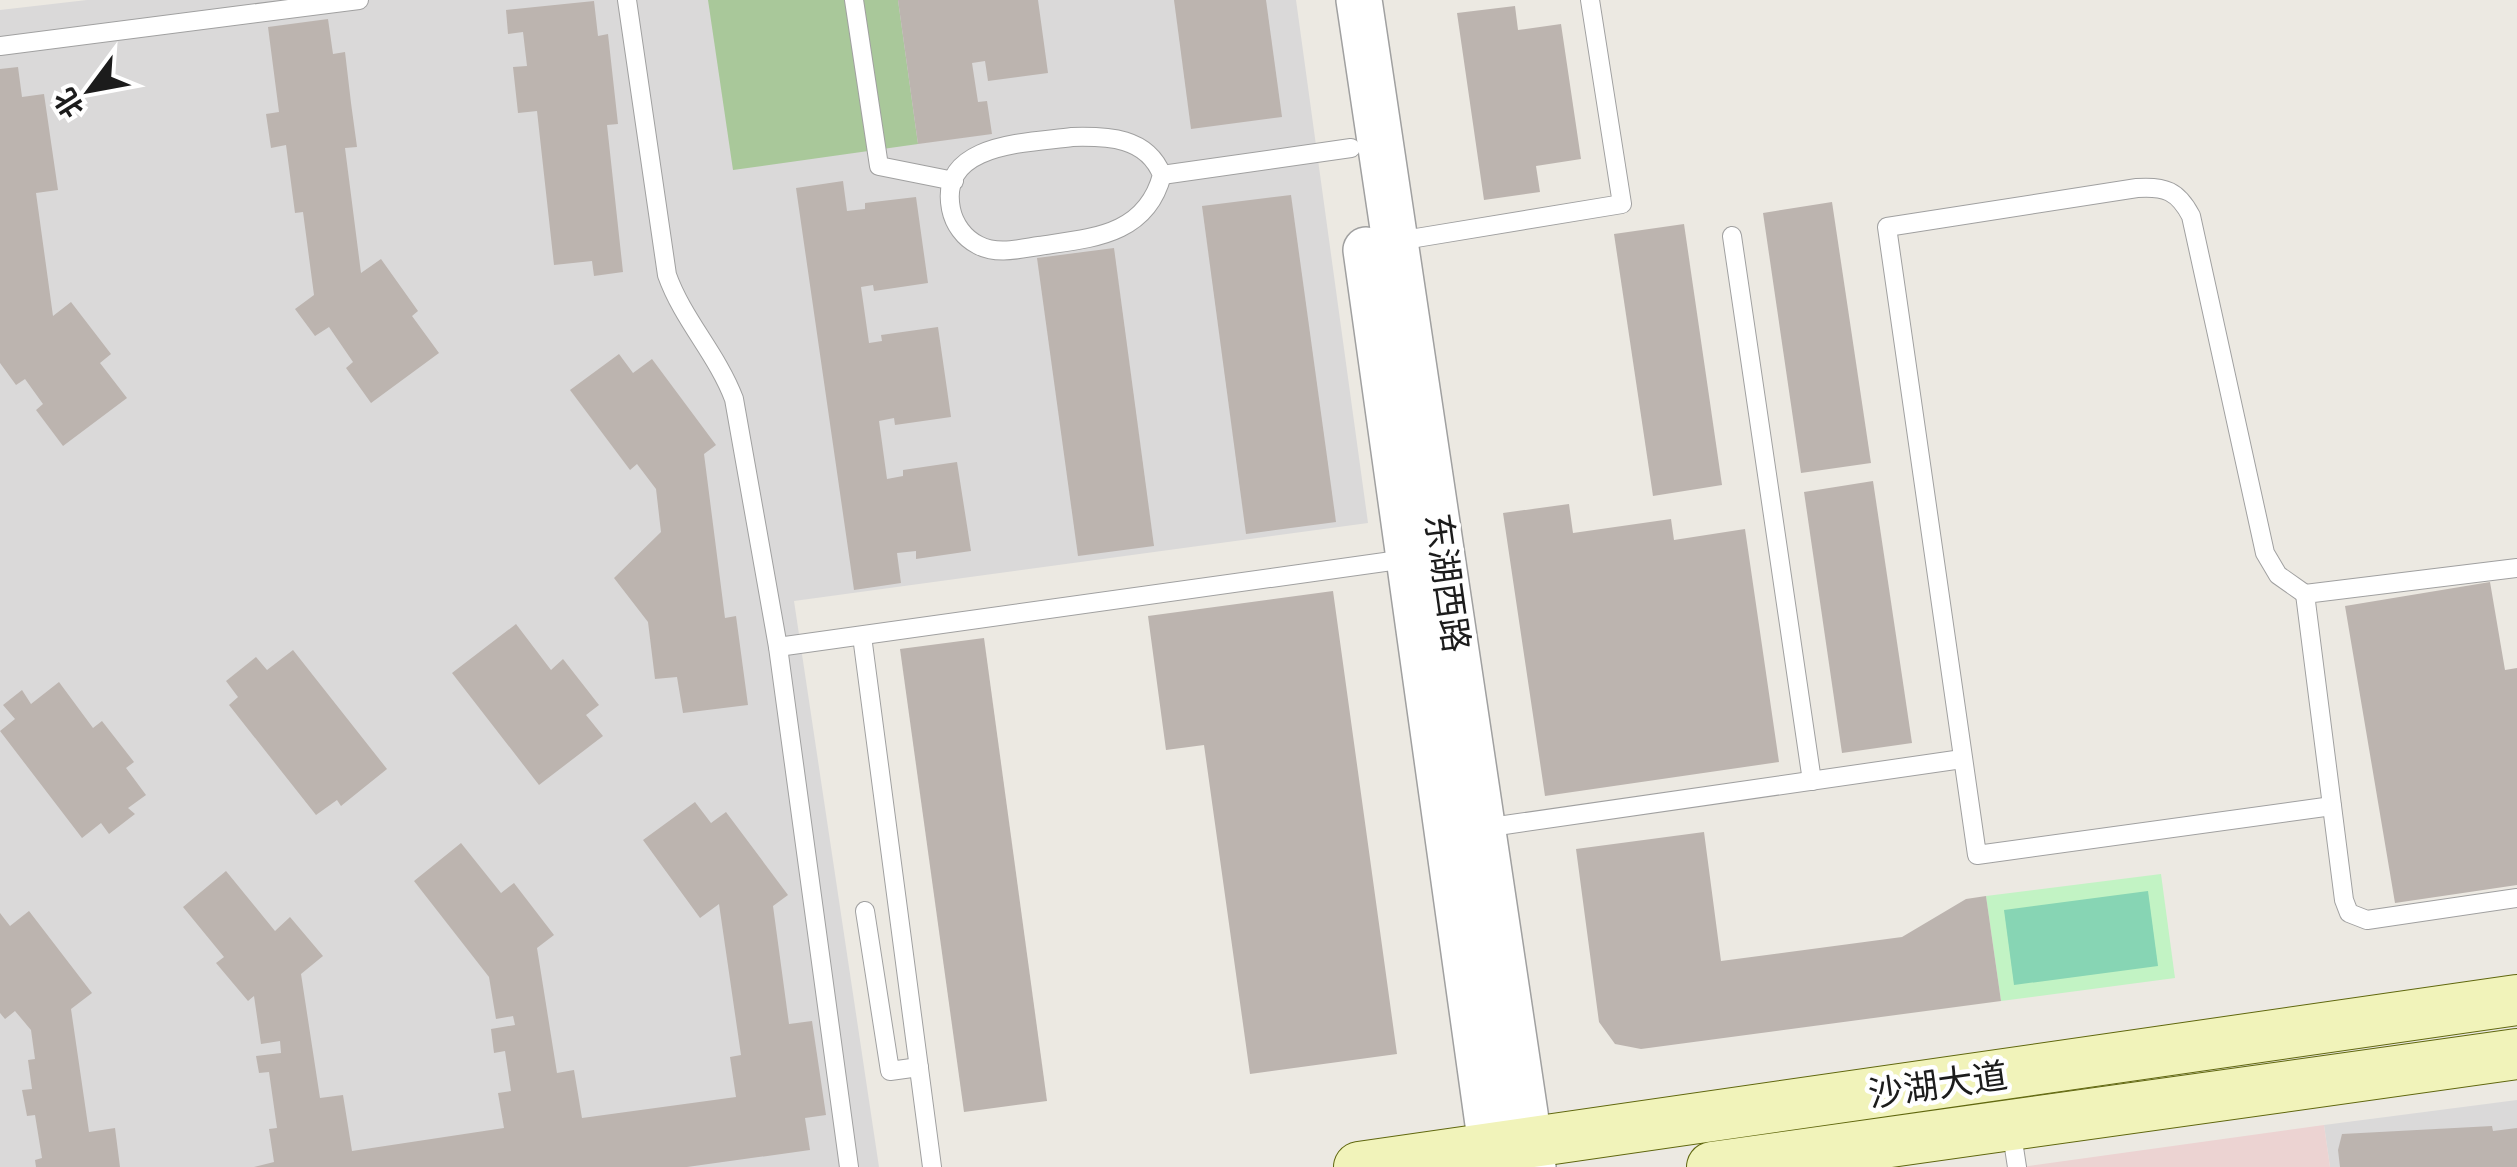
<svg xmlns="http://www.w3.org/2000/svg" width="2517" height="1167" viewBox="0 0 2517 1167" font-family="Quicksand,'Noto Sans SC',sans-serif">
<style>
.residential{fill:#dad9d9}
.commercial{fill:#ecd3d2}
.forest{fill:#a9c89a}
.park{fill:#c2f3c4}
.pitch{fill:#87d5b4}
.building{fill:#bcb4af}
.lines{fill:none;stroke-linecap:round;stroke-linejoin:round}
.service-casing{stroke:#a0a0a0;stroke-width:20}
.tertiary-casing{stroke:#a0a0a0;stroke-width:48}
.secondary-casing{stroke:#60670e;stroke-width:52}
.service{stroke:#fff;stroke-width:18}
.tertiary{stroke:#fff;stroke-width:45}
.secondary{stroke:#f1f3ba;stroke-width:50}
.labels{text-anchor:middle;stroke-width:9;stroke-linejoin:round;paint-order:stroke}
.street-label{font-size:35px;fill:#1c1c1c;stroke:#fff}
</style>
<rect width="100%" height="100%" fill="#ece9e2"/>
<g class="residential">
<polygon points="87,0 1296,0 1368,523 794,601 879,1167 0,1167 0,10"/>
<polygon points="2517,1100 2517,1167 2330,1167 2324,1125"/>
</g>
<polygon class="commercial" points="2324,1125 2330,1167 2021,1167"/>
<polygon class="forest" points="708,0 898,0 918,144 733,170"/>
<polygon class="park" points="2161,874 2175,978 2001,1001 1986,896"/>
<polygon class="pitch" points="2148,891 2158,966 2014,985 2004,910"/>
<g class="building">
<polygon points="898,0 1038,0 1048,73 988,81 985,61 972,63 978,102 987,101 992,134 918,144"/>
<polygon points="1174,0 1266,0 1282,117 1191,129"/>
<polygon points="594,1 598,36 608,34 618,124 607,125 623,272 594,276 592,261 554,265 537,111 518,113 513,67 527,66 523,32 508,34 506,10"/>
<polygon points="1515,6 1518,30 1561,24 1581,159 1536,166 1540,192 1484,200 1457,13"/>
<polygon points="328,19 333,54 345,52 351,103 357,147 345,148 361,273 381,259 418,311 412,316 439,353 371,403 346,368 353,362 329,327 315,336 295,309 314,295 303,212 295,213 286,145 271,148 266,114 279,112 268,27"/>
<polygon points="18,67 22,97 44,94 58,190 36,193 53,316 71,302 111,354 100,363 127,398 63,446 36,410 43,404 25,379 16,385 0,363 0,69"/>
<polygon points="843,181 847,211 865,209 865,203 916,197 928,283 874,291 873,285 861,287 869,343 882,341 881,335 938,327 951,417 895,425 894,418 879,421 887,479 903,476 903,470 957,462 971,551 916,559 916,551 897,553 901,583 854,590 796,188"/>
<polygon points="1291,195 1336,522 1246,534 1202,206"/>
<polygon points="1832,202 1871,463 1801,473 1763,213"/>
<polygon points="1684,224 1722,485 1653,496 1614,234"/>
<polygon points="1114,248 1154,546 1078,556 1037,258"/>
<polygon points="619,354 633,373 652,359 716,445 704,454 725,618 736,616 748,705 683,713 677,677 655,679 648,622 614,578 661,532 656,489 637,464 630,470 570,390"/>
<polygon points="1873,481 1912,743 1842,753 1804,492"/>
<polygon points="1569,504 1573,533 1671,519 1674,540 1745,529 1779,762 1545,796 1503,513"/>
<polygon points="2490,582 2505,670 2517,668 2517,885 2395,903 2345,606"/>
<polygon points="1333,591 1397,1054 1250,1074 1204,745 1166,750 1148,616"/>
<polygon points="516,624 551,670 563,659 599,705 586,715 603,736 539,785 452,673"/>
<polygon points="984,638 1047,1101 964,1112 900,649"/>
<polygon points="293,650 387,769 341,806 337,800 316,815 229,705 238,697 226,681 256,657 267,670"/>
<polygon points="59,682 93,728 102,721 134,762 126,768 146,795 128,808 135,814 109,834 101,823 82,838 0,731 15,719 3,705 22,690 31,704"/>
<polygon points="695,802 711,823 726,812 788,895 773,906 789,1024 812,1021 826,1115 805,1118 810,1150 687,1167 254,1167 274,1162 269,1129 277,1128 269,1072 259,1073 256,1056 281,1053 280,1041 261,1044 254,996 248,1001 216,963 224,957 183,907 226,871 275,931 290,917 323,956 301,974 320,1098 343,1095 352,1151 504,1128 498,1093 511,1091 505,1051 494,1053 491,1029 515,1025 513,1016 496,1019 489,977 414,881 461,843 501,893 514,883 554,935 537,948 557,1073 574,1070 582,1118 736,1097 730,1057 741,1055 719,904 700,918 643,840"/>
<polygon points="1704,832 1721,961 1902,937 1966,899 1986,896 2001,1001 1641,1049 1615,1044 1599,1022 1576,849"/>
<polygon points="29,911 92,993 71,1009 89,1132 115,1128 120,1167 36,1167 35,1160 42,1158 35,1115 27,1116 22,1090 32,1089 28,1060 35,1059 31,1030 15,1011 5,1019 0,1013 0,913 10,926"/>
<polygon points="2492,1126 2493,1131 2517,1128 2517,1167 2340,1167 2338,1150 2342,1134"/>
</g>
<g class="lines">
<g class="service-casing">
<g id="service">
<path d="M627,0l40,275c16,45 50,79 67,124l44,248 71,520"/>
<polyline points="854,0 879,166 954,181"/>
<polyline points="0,46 359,0"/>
<path d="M1072,137c36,-1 75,0 90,38 -16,61 -71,63 -123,71 -20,3 -42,9 -61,-1 -14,-7 -24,-21 -27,-36 -13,-67 78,-66 121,-72z"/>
<polyline points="1162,175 1351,148"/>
<polyline points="1732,236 1812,781"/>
<polyline points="1398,241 1622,204 1590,0"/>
<polyline points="2517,568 2305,594 2344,900 2349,913 2367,920 2517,898"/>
<path d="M2305,594l-27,-19 -13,-22 -74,-337c-13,-25 -26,-30 -54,-28l-250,39 90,628 355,-49"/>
<polyline points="862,636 932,1167"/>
<polyline points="778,647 1406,559"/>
<polyline points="1484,828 1962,759"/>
<polyline points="865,911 890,1071 919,1067"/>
<polyline points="2011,1128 2017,1167"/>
</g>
</g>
<g class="tertiary-casing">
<g id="tertiary">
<polyline points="1359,0 1533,1167"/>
<polyline points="1366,250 1494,1167"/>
</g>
</g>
<g class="secondary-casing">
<g id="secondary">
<polyline points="1359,1167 2517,1000"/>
<polyline points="1712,1167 2517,1054"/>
</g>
</g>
<use href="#service" class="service"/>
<use href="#tertiary" class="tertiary"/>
<use href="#secondary" class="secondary"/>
</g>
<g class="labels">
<g class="street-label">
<text transform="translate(1447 583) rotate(82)" y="12">东湖西路</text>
<text transform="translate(1938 1085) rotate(-8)" y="12">沙湖大道</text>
</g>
</g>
<g transform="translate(90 90) rotate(238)" stroke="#ffffff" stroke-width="8" paint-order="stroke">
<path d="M0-8L18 38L0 25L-18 38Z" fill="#1c1c1c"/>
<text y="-15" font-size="28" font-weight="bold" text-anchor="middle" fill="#1c1c1c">北</text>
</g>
</svg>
